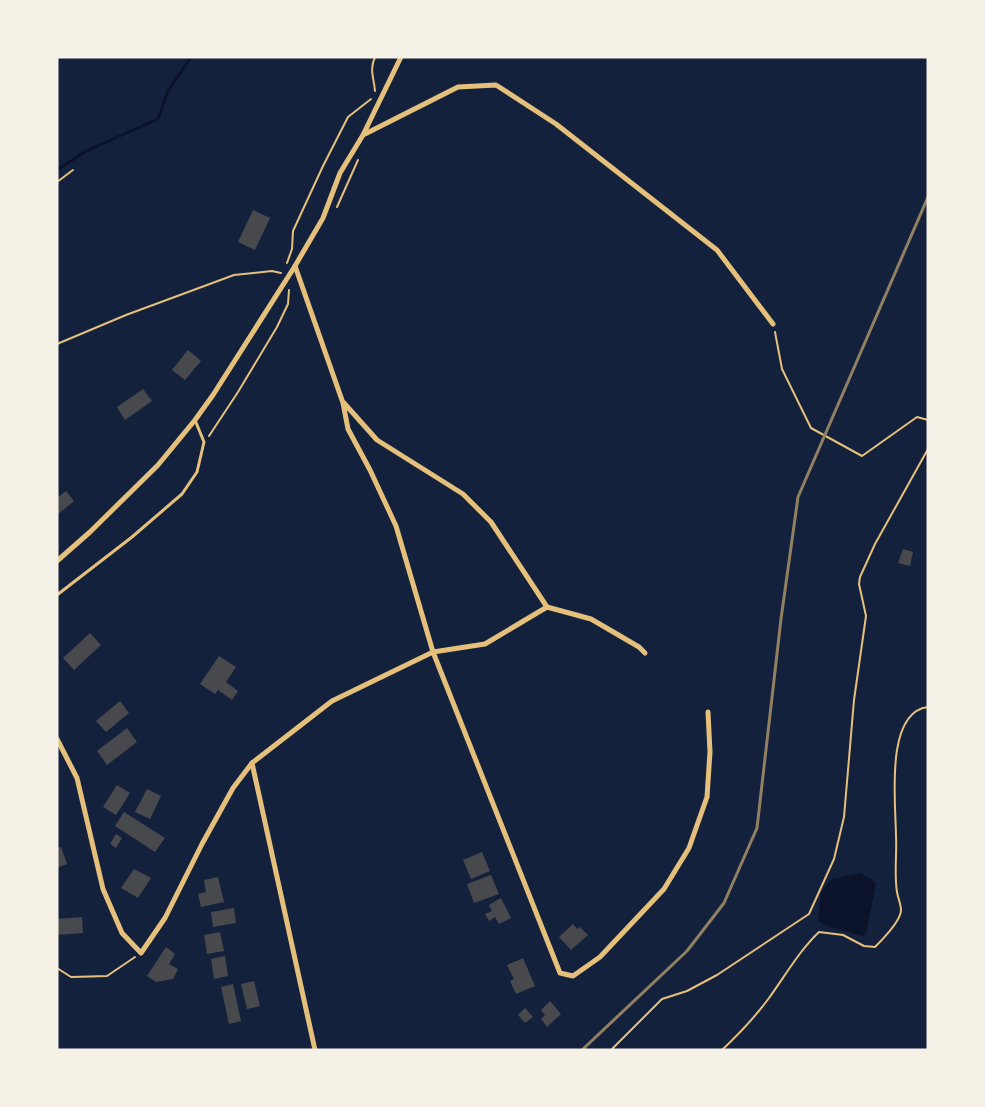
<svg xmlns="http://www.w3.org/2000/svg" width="985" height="1107" viewBox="0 0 985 1107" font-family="'Exo 2',sans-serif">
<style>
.water{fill:#0b132b}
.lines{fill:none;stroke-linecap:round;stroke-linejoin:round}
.stream{stroke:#0b132b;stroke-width:3}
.building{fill:#48494c}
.path{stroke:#e5c07b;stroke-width:2}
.service{stroke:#e5c07b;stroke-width:3}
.minor{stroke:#e5c07b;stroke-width:5}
.rail{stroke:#918062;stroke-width:3}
</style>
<rect width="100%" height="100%" fill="#14213d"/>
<polygon class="water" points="860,873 872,879 876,884 866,933 863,936 826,926 818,921 821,893 831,879"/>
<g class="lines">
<polyline class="stream" points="57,170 86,151 158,119 168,91 191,57"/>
</g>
<g class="building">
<polygon points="253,210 270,218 255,250 238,242"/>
<polygon points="188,350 201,361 185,380 172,370"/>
<polygon points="143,389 152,401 125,420 117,407"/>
<polygon points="66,491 74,501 57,515 57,498"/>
<polygon points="903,549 913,552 910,566 898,563"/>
<polygon points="90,633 101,645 74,670 63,658"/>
<polygon points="219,656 236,667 226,682 238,691 232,700 218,690 215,694 200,684"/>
<polygon points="120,701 129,713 106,732 96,721"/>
<polygon points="127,728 137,742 107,765 97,751"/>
<polygon points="117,785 130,793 116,815 103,807"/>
<polygon points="147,789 161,796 150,819 135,812"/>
<polygon points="124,812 165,838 155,852 115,826"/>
<polygon points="116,834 122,838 116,848 110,844"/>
<polygon points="61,847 67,864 57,868 57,848"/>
<polygon points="482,852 490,871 471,879 463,860"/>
<polygon points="134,869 151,878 138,898 121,888"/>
<polygon points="491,875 499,894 474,903 467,884"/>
<polygon points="218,877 224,902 201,907 198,894 206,892 204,880"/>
<polygon points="501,898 511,918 499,924 495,917 489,921 485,914 492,911 489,905"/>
<polygon points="234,908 236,923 213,927 211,912"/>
<polygon points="82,917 83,933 57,935 57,919"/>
<polygon points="573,924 577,929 580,927 588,935 571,950 559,937"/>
<polygon points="220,932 224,951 207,954 204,935"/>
<polygon points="166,947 175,954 169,964 178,969 173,979 156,982 147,976"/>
<polygon points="225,956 228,976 214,979 211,959"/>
<polygon points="523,958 535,986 516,994 510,981 514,979 507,965"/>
<polygon points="254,981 260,1006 247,1009 241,984"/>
<polygon points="233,984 241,1021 229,1024 221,987"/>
<polygon points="550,1001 561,1014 547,1027 541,1019 545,1015 541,1010"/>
<polygon points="525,1008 533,1017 525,1023 518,1015"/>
</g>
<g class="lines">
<g class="path">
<path d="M375,91c-1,-13 -6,-21 0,-34"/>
<polyline points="57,182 73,170"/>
<polyline points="337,207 358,160"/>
<polyline points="287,263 292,249 293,231 323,166 348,117 371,99"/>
<polyline points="775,332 782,369 811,428 862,456 917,417 928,420"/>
<polyline points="57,344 126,315 234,275 272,271 281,273"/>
<polyline points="209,436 238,392 277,327 288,304 289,290"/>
<polyline points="57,968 71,977 107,976 135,957"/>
<polyline points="611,1050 662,999 687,991 717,975 809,914 834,859 844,817 854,700 866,616 859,584 860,577 875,544 928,449"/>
<path d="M722,1050c17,-16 33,-33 47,-52 16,-22 30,-47 50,-66l24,3 21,11 11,1c7,-7 26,-26 26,-37 0,-5 -3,-12 -4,-18 -3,-18 0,-37 -1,-55 0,-31 -12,-125 32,-130"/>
</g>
<polyline class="service" points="57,595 132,537 182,494 197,472 204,442 195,420"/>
<g class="minor">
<polyline points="365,134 458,87 496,85 556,124 717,250 773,324"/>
<polyline points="295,266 343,403 348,429 370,470 396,526 433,652 560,973 573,976 600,957 664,889 689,848 707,797 710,752 708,712"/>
<polyline points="344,403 377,440 463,494 491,522 547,607"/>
<polyline points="57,561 90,532 158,465 195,420 213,395 295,266 323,218 340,173 363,135 401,57"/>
<polyline points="547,607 591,619 639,647 645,653"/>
<polyline points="57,739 77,778 103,889 122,933 141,953 165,918 202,844 233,788 252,763 332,701 433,652 485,644 547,607"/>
<polyline points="252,763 315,1050"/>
</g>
<polyline class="rail" points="582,1050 687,951 724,903 757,828 781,619 798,497 928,197"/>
</g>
<rect width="985" height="1107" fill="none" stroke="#f6f1e7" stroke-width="117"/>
</svg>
